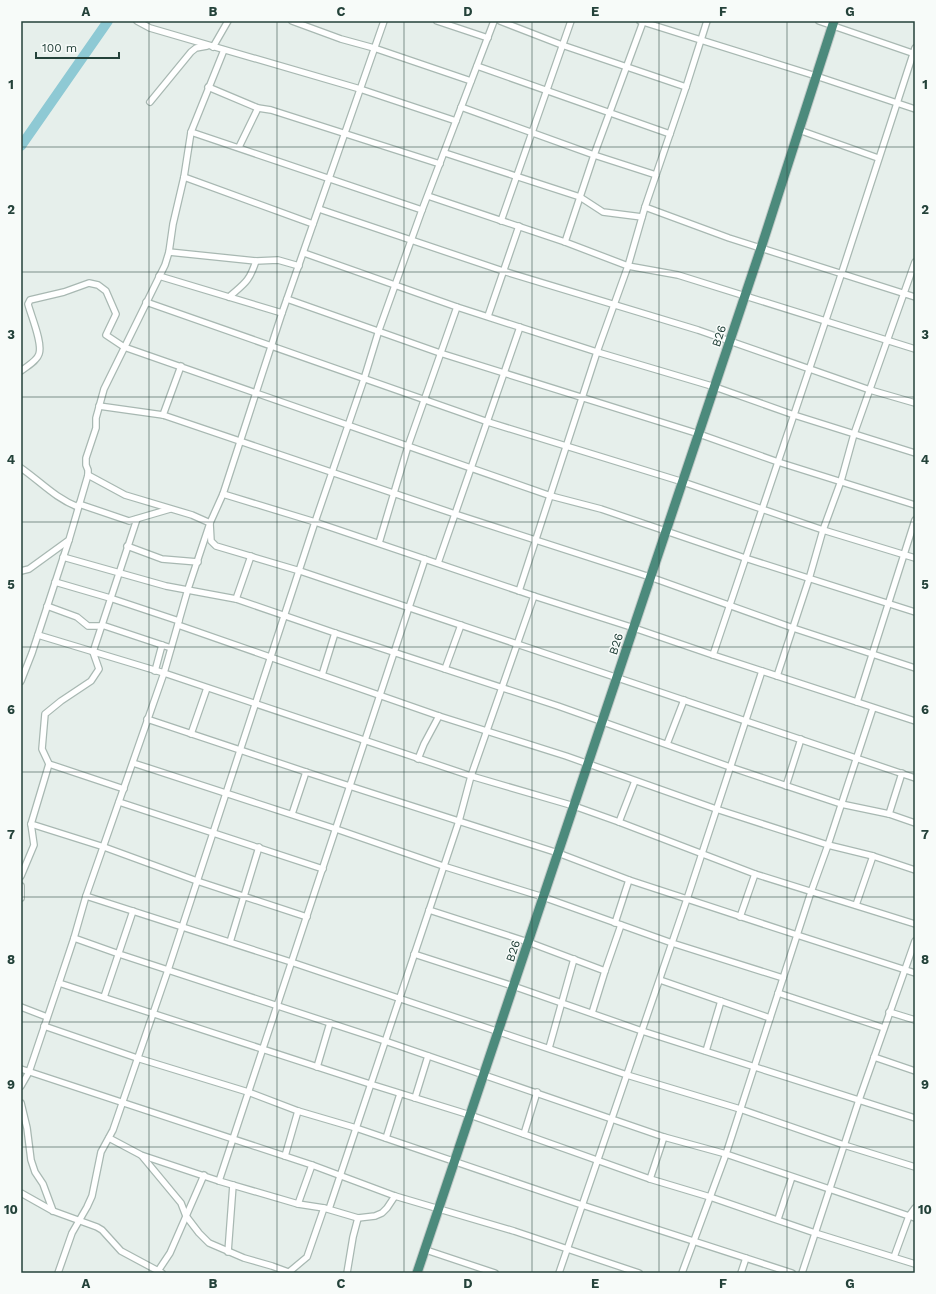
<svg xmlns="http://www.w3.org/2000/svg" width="936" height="1294" viewBox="0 0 936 1294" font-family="'Work Sans',sans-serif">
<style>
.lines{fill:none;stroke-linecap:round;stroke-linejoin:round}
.river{stroke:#8ec9d4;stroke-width:10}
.minor-casing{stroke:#a8b8b2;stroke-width:8}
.trunk-casing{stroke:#c2cac8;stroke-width:11}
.minor{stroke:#fff;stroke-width:5.5}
.trunk{stroke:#4c8a7c;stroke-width:9}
.grid{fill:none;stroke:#24423a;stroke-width:1;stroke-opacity:0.55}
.labels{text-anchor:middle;stroke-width:3;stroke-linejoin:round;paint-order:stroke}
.street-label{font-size:12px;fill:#24423a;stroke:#f7fbf9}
.neatline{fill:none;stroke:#24423a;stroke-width:1.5}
.grid-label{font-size:13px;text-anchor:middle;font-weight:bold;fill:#24423a}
</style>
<rect width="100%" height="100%" fill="#e6efeb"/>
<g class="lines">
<polyline class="river" points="21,146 108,21"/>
<g class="minor-casing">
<g id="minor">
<polyline points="137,21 150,28 360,89 456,121"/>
<polyline points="292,21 341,39 374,48 471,81"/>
<polyline points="437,21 488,38"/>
<polyline points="500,21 562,45 686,87"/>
<polyline points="640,21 816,76 915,109"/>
<polyline points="819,21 915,54"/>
<polyline points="213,47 228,21"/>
<polyline points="477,66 670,134"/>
<polyline points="208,87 258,108 271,110 440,164"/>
<polyline points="150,102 191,52 196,48 207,46"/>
<polyline points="461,107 594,155 656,175"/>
<polyline points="799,130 878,158"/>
<polyline points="191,132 422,210"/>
<polyline points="239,147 258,108"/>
<polyline points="445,153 580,197 603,212 642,217"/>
<polyline points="184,177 313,224"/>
<polyline points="428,196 565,242 628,266 678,275 915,349"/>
<polyline points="645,207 729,238 915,297"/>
<polyline points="319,209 503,271 698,330 870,390 915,403"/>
<polyline points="501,221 571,21"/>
<polyline points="565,242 594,155 643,22"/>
<polyline points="169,252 256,261 278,260 299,266"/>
<polyline points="304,253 457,307 597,352 715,387 794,415 915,453"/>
<polyline points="159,276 282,313"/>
<path d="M229,297c16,-14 20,-15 27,-36"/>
<polyline points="287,299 440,353 699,434 778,462 915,505"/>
<polyline points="146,302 488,422 683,482 823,530 915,558"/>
<polyline points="488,316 519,226"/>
<path d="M21,371c6,-5 16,-10 18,-17 4,-11 -8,-38 -11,-50l2,-4 34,-8 25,-9 9,2 8,6 10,23 -10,21 18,12 427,149 50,13 144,49 170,54"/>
<polyline points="99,406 163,415 455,514 650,577 793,628 915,668"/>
<polyline points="163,415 181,366"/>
<path d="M21,468c20,14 34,30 57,39"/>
<polyline points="88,475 125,495 192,515 210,523 211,541 216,546 300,571 915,778"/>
<polyline points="223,494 315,522 534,596 634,628 713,655 915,721"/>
<polyline points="79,504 129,521 170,509"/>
<polyline points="379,543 408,446 457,307"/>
<polyline points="127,546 162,559 198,562"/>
<polyline points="63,557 166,586 236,599 335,633 558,706 730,767 841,804 889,814 915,823"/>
<polyline points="438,563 520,327"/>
<polyline points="21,571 29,569 69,540 88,475 88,470 86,465 86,458 96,428 96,418 104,389 165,265 169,252 173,224 184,177 191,132 224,50"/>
<polyline points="55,582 110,598 179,621"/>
<polyline points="519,591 597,352 628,266 645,207 686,87 707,21"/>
<polyline points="236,599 251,556"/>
<polyline points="47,606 77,617 88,626 102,626"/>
<polyline points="102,625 171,648"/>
<polyline points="178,625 439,716 566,756 716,809 828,845 873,856 915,870"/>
<polyline points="38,635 164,673 471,776 574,806 619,822 755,874 915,924"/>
<polyline points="713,655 841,275 915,48"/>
<polyline points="445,669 461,625"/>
<polyline points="155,671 162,645"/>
<polyline points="322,675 335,633"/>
<polyline points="777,676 809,579 823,530 841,481 854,434 915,262"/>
<polyline points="21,681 32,653 69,540"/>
<polyline points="857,702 915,520"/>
<polyline points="147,719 306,772 558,853 629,880 797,935 915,973"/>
<polyline points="191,734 207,688"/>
<polyline points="667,744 684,700"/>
<polyline points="418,759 424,744 439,716"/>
<polyline points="133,763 336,829 443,866 543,897 672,943 783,978"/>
<polyline points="49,764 124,789"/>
<polyline points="786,786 801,739"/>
<polyline points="119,802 323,869"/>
<polyline points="292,814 306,772"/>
<polyline points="889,814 902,773"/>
<polyline points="619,822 635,781"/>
<polyline points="31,824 104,847 197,881 307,917"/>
<polyline points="21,876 34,845 31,824 49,764 42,749 45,714 61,701 91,681 99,669 93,652 137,519"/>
<polyline points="21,886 21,898"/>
<polyline points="86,896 291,962 627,1075 740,1109 844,1145 915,1167"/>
<polyline points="856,905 873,856"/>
<polyline points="429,910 528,942 605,971"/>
<polyline points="740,917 755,874"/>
<polyline points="615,923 629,880"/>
<polyline points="74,938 119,954 385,1041 664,1137 726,1154 915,1218"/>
<polyline points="230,942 259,847"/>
<polyline points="414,954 513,986 642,1031 915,1118"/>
<polyline points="660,980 770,1018"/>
<polyline points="59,983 370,1084 470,1115 650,1179 710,1197 815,1233 915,1264"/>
<polyline points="778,993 884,1028"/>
<polyline points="104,997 133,911"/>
<polyline points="21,1007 47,1017"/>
<polyline points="889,1012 915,1020"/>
<polyline points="592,1013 605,971 621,925"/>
<polyline points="44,1026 137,1058 248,1092 298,1111 356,1128 582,1205 792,1273"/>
<polyline points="549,1048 574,959"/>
<polyline points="706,1051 721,1001"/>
<polyline points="874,1057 915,1071"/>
<polyline points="317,1067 330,1023"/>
<polyline points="21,1069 312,1165 395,1196 514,1231 639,1273"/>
<polyline points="21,1086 29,1072 59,983 74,938 86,896 164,673 188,589 210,523 223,494 282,313 384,21"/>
<polyline points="415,1098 428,1056"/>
<polyline points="21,1103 27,1128 31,1160 35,1172 43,1184 53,1211"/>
<polyline points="524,1134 537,1092"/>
<polyline points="109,1138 141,1155 219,1181 298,1204 324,1208 358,1218 375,1216 382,1213 387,1208 395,1196"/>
<polyline points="386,1138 400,1094"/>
<polyline points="142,1156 181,1203 186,1216 199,1233 209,1243 244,1258 272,1266 291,1273"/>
<polyline points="285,1156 298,1111"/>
<polyline points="650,1179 664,1137"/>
<polyline points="219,1181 425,559"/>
<polyline points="21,1193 53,1211 97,1227 102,1230 121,1251 162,1273"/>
<polyline points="298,1204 312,1165"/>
<polyline points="329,1209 459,821 471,776 534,596"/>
<polyline points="778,1219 792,1177"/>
<polyline points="426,1250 495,1273"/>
<polyline points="228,1252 233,1185"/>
<polyline points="894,1257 909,1216 915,1208"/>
<polyline points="158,1271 170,1253 204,1175"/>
<polyline points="289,1272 307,1257 324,1208"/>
<polyline points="58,1273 72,1233 87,1207 92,1196 101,1152 113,1130 168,970 315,522 364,379 379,330 422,210 494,21"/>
<polyline points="347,1273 353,1237 358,1218"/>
<polyline points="559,1273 687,899 762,671"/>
<polyline points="682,1273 726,1154 811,892 828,845 873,708"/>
<polyline points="741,1273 746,1258"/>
<polyline points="802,1273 859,1100 915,941"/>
</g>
</g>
<g class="trunk-casing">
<polyline id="trunk" points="417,1273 761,248 834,21"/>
</g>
<use href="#minor" class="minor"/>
<use href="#trunk" class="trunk"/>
</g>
<path class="grid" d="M149,21v1252M277,21v1252M404,21v1252M532,21v1252M659,21v1252M787,21v1252M21,147h894M21,272h894M21,397h894M21,522h894M21,647h894M21,772h894M21,897h894M21,1022h894M21,1147h894"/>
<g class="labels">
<g class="street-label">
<text transform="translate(719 336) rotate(-72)" y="4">B26</text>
<text transform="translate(616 644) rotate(-72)" y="4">B26</text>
<text transform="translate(513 951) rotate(-72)" y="4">B26</text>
</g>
</g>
<rect width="936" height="1294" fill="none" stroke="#f7fbf9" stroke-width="44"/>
<path d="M36 52v6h83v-6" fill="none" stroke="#24423a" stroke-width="2"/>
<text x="42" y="52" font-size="12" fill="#24423a" stroke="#f7fbf9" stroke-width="3" paint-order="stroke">100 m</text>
<rect x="22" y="22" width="892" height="1250" class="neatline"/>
<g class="grid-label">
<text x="86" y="16">A</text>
<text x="213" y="16">B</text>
<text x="341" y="16">C</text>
<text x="468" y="16">D</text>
<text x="595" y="16">E</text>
<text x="723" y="16">F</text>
<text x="850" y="16">G</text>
<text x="11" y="89">1</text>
<text x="925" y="89">1</text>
<text x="11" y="214">2</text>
<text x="925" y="214">2</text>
<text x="11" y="339">3</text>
<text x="925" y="339">3</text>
<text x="11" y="464">4</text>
<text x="925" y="464">4</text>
<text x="11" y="589">5</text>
<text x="925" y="589">5</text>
<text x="11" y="714">6</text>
<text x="925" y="714">6</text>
<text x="11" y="839">7</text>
<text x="925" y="839">7</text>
<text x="11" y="964">8</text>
<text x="925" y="964">8</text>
<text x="11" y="1089">9</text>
<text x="925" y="1089">9</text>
<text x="11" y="1214">10</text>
<text x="925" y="1214">10</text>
<text x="86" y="1288">A</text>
<text x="213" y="1288">B</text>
<text x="341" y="1288">C</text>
<text x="468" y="1288">D</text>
<text x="595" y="1288">E</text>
<text x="723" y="1288">F</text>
<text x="850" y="1288">G</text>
</g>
</svg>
